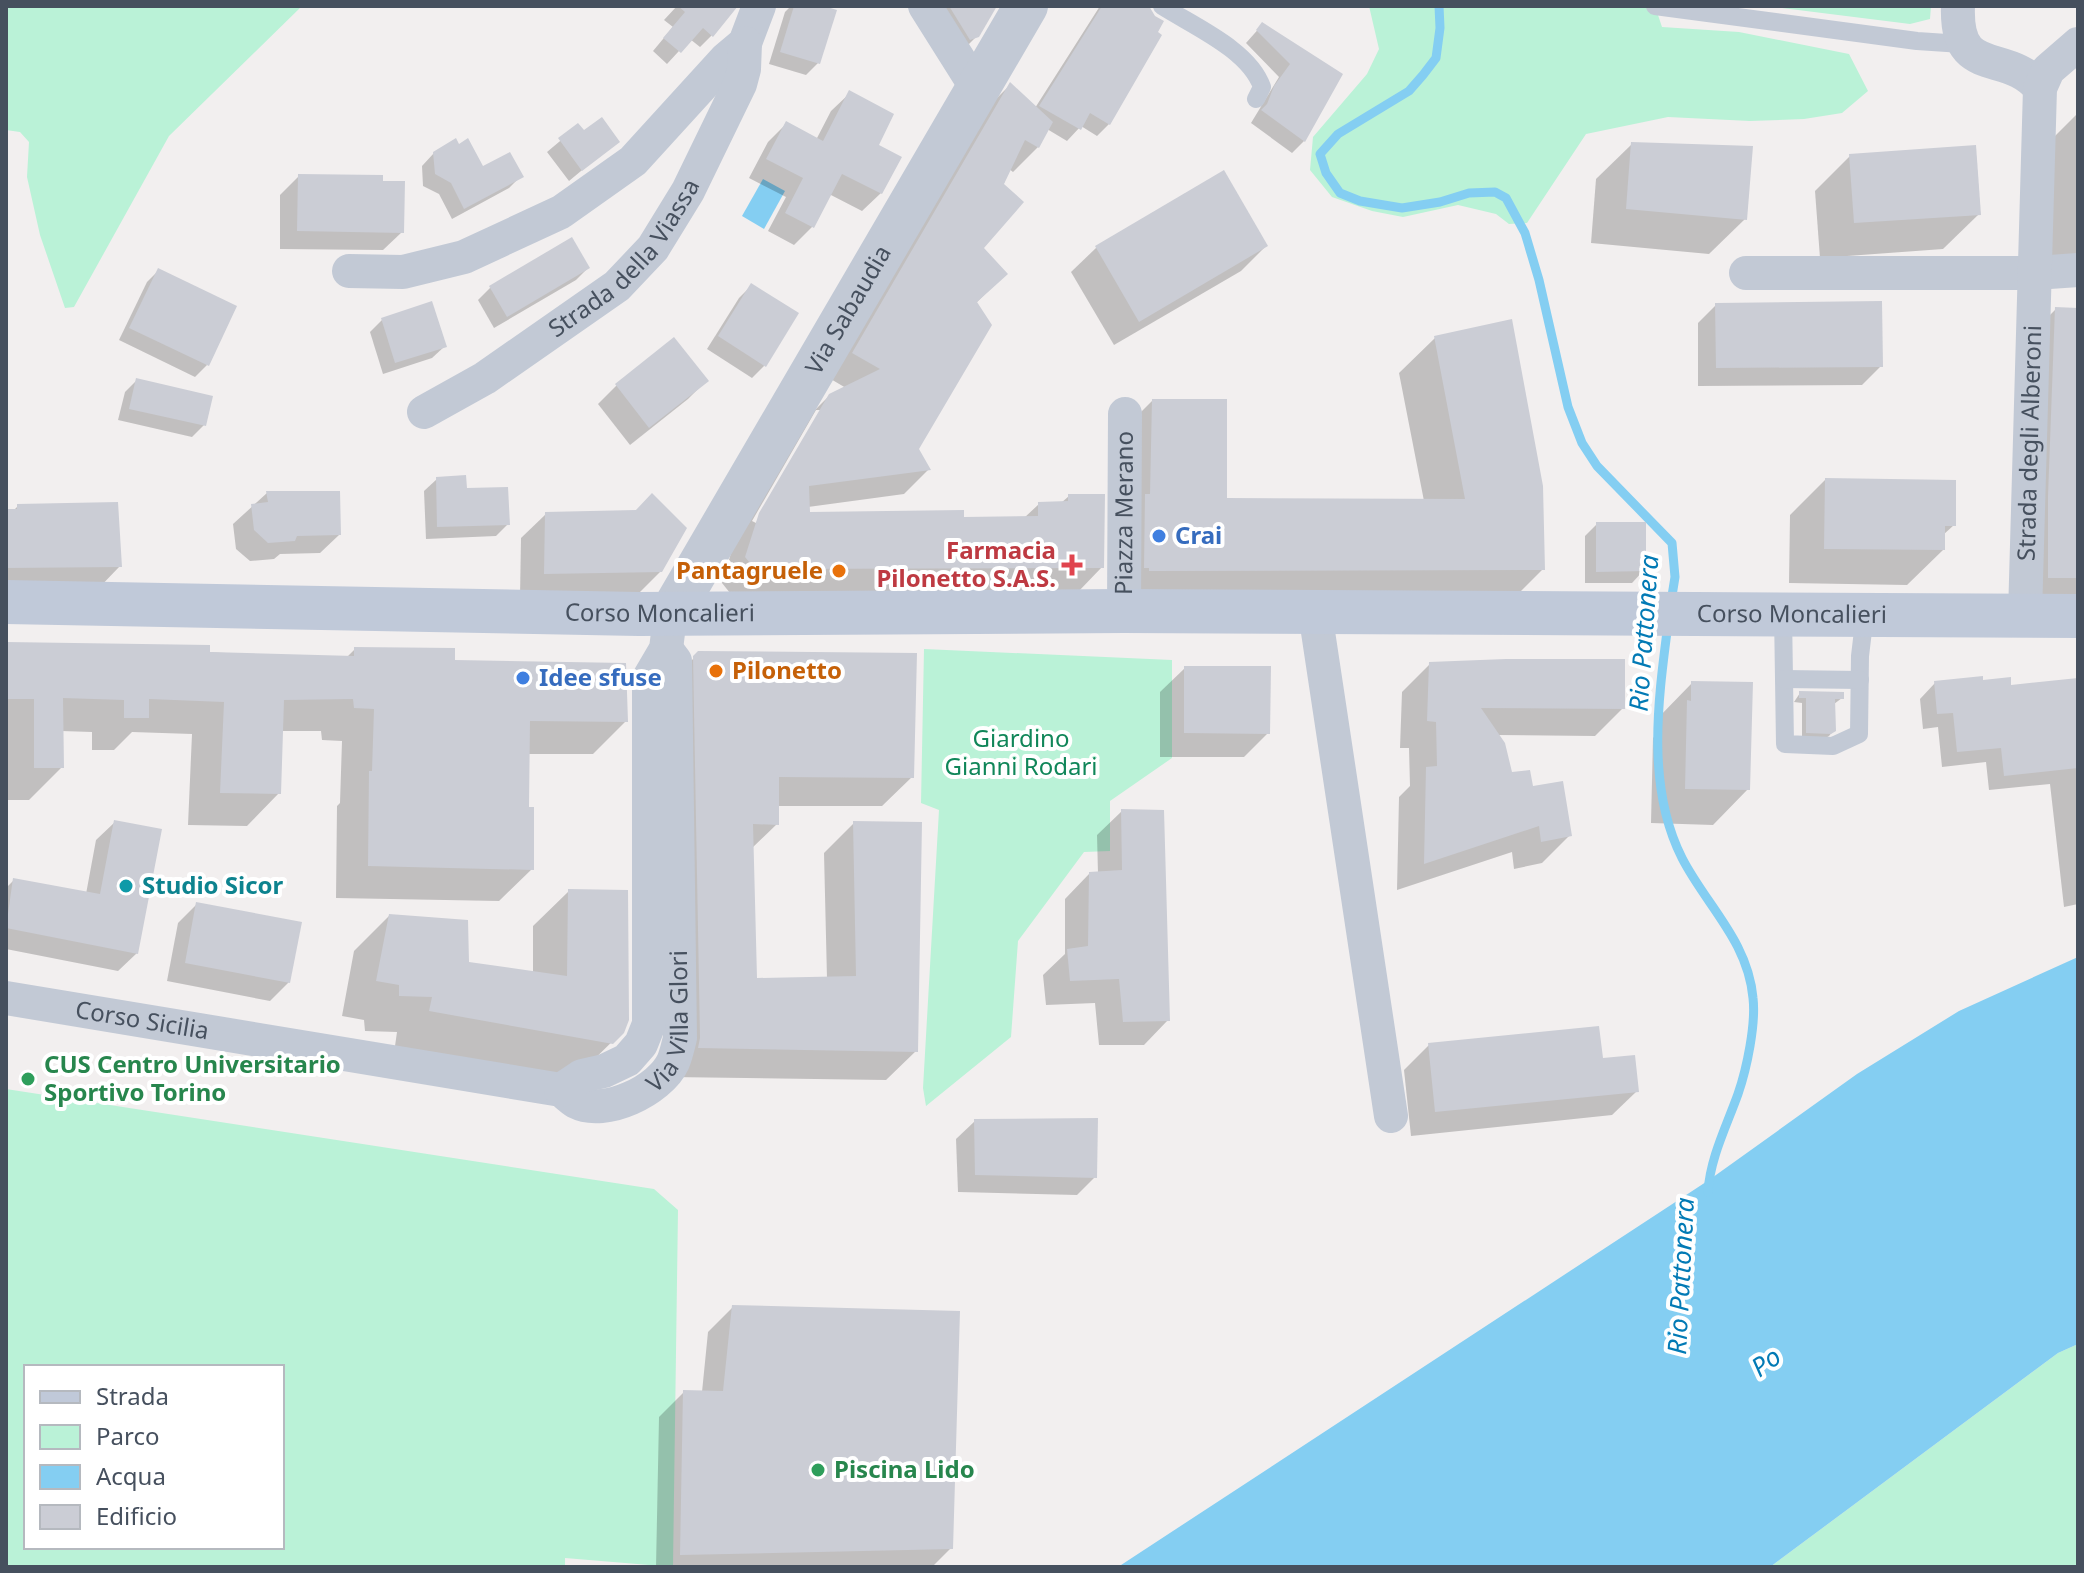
<svg xmlns="http://www.w3.org/2000/svg" width="2084" height="1573" viewBox="0 0 2084 1573" font-family="'Noto Sans',sans-serif">
<style>
.green{fill:#baf2d7;fill-rule:evenodd}
.water{fill:#84cef2}
.shadow{fill:#0003;fill-rule:evenodd}
.lines{fill:none;stroke-linecap:round;stroke-linejoin:round}
.stream{stroke:#84cef2;stroke-width:9}
.building{fill:#cbcdd5}
.service{stroke:#c2c9d5;stroke-width:18}
.minor{stroke:#c2c9d5;stroke-width:34}
.tertiary{stroke:#c2c9d5;stroke-width:44}
.secondary{stroke:#c0c9d9;stroke-width:44}
.shop-dot{fill:#3f7fe0;stroke:#fff;stroke-width:3}
.health-dot{fill:#e0444e;stroke:#fff;stroke-width:3}
.food-dot{fill:#e8710a;stroke:#fff;stroke-width:3}
.culture-dot{fill:#0f9aa8;stroke:#fff;stroke-width:3}
.leisure-dot{fill:#2e9e5b;stroke:#fff;stroke-width:3}
.labels{text-anchor:middle;stroke-width:8;stroke-linejoin:round;paint-order:stroke}
.street-label{font-size:24px;fill:#46505e;stroke:#fff}
.shop-label{font-size:24px;font-weight:bold;fill:#366cbe;stroke:#fff;text-anchor:start}
.health-label{font-size:24px;font-weight:bold;fill:#be3a42;stroke:#fff;text-anchor:end}
.food-label{font-size:24px;font-weight:bold;fill:#c56008;stroke:#fff;text-anchor:end}
.park-label{font-size:24px;fill:#108659;stroke:#fff}
.culture-label{font-size:24px;font-weight:bold;fill:#0d838f;stroke:#fff;text-anchor:start}
.leisure-label{font-size:24px;font-weight:bold;fill:#27864d;stroke:#fff;text-anchor:start}
.water-label{font-size:26px;font-style:italic;fill:#027ab5;stroke:#fff}
</style>
<rect width="100%" height="100%" fill="#f2efef"/>
<g class="green">
<polygon points="6,6 302,6 169,136 74,307 65,308 40,235 27,177 29,142 20,132 6,130"/>
<polygon points="1369,6 1655,6 1662,27 1739,32 1849,54 1868,91 1842,113 1804,119 1750,121 1668,117 1586,134 1527,223 1509,224 1496,214 1458,205 1403,217 1372,211 1332,197 1310,170 1313,137 1367,74 1379,49"/>
<polygon points="1767,6 1931,6 1930,19 1910,24"/>
<polygon points="924,649 1172,660 1172,758 1110,801 1110,851 1084,852 1018,941 1011,1037 926,1106 923,1088 939,810 921,803"/>
<path d="M6,1089l648,100 24,21 -5,357 -108,-9v9h-559zM26,1367h256v180h-256z"/>
<polygon points="2078,1344 2078,1567 1770,1567 2058,1353"/>
</g>
<g class="water">
<polygon points="763,179 785,191 764,229 742,216"/>
<polygon points="2078,957 2078,1344 2058,1353 1770,1567 1118,1567 1709,1180 1857,1074 1959,1011"/>
</g>
<g class="shadow">
<polygon points="677,6 727,6 712,35 700,47 690,39 667,64 653,51 673,27 664,20"/>
<polygon points="791,6 817,6 818,63 806,75 769,64 785,12"/>
<polygon points="929,6 995,6 977,36 964,49"/>
<path d="M1100,6h45l-36,118 -12,12 -16,-10 -14,15 -20,-12 -9,18 -25,25 -4,-3 -28,79 24,26 -30,30 -59,145 12,21 -24,24 -96,13v7l154,5 62,-1 15,-14 22,-1 8,-7 33,71 -24,25 -348,1 -8,-10 13,-43 69,-119 26,-26 16,-7 -17,-10 157,-269 24,-24 25,23zM816,410h5l-65,113 -4,-2z"/>
<polygon points="1262,25 1340,74 1304,141 1292,153 1251,123 1279,77 1246,43"/>
<polygon points="850,93 876,145 881,193 862,211 829,194 812,227 794,245 768,231 786,197 749,178 768,142 786,124 816,140 831,111"/>
<polygon points="2078,113 2078,267 2040,267 2046,145"/>
<polygon points="578,126 583,133 617,141 569,181 547,152"/>
<polygon points="1632,144 1745,219 1709,254 1591,243 1596,179"/>
<polygon points="434,153 482,168 521,176 509,188 452,219 439,194 423,186 422,166"/>
<polygon points="1850,156 1979,214 1943,249 1820,258 1815,191"/>
<polygon points="1223,173 1266,246 1241,271 1114,345 1071,272 1096,248"/>
<polygon points="299,176 402,232 383,250 280,249 280,195"/>
<polygon points="572,240 588,268 576,280 494,328 478,300 490,288"/>
<polygon points="159,270 207,365 195,377 119,340 147,282"/>
<polygon points="751,286 764,366 752,378 707,349 739,298"/>
<polygon points="431,304 445,346 432,358 383,374 370,332 382,320"/>
<polygon points="1716,305 1881,366 1862,385 1698,386 1698,323"/>
<polygon points="2056,309 2078,310 2078,605 2022,605 2028,337"/>
<polygon points="1435,338 1543,569 1508,604 1115,606 1117,436 1152,401 1225,500 1424,501 1399,373"/>
<polygon points="673,340 706,381 688,399 630,445 598,404 616,386"/>
<polygon points="137,380 204,425 192,437 118,420 125,392"/>
<polygon points="437,479 465,491 508,524 496,536 426,539 424,491"/>
<polygon points="1825,480 1954,525 1943,535 1943,550 1907,585 1789,583 1790,515"/>
<polygon points="267,493 339,535 320,553 280,554 274,559 250,561 236,549 233,524"/>
<polygon points="18,506 120,566 96,591 6,592 6,511 13,511"/>
<polygon points="546,514 661,571 636,596 520,597 521,538"/>
<polygon points="1597,524 1644,570 1632,583 1585,583 1585,536"/>
<polygon points="6,644 346,658 355,649 453,662 626,721 593,754 528,754 527,809 532,869 499,901 336,898 337,806 340,803 342,741 322,740 321,731 281,731 279,793 247,826 188,825 192,734 132,732 114,750 92,750 92,732 61,731 62,767 29,800 6,800"/>
<polygon points="699,653 912,777 882,806 777,806 777,824 751,849 755,980 827,979 824,853 854,823 916,1051 886,1080 670,1077 665,687"/>
<polygon points="1430,664 1623,708 1595,736 1497,735 1510,774 1531,789 1570,835 1542,863 1514,869 1512,852 1397,890 1399,797 1410,786 1409,748 1400,748 1402,692"/>
<polygon points="1185,668 1268,733 1244,757 1160,757 1160,692"/>
<polygon points="2078,680 2078,904 2064,907 2050,784 1989,790 1986,762 1942,767 1938,727 1923,729 1920,699 1935,683 1981,682 2010,688"/>
<polygon points="1692,683 1748,789 1713,825 1651,823 1653,738 1657,734 1657,719"/>
<polygon points="1800,693 1842,698 1834,704 1834,730 1829,736 1824,739 1802,738 1802,703 1794,702"/>
<polygon points="1122,811 1168,1020 1144,1045 1099,1045 1095,1003 1046,1005 1043,975 1065,954 1065,899 1089,874 1098,874 1097,835"/>
<polygon points="115,822 137,953 118,971 6,949 6,888 14,880 86,894 96,840"/>
<polygon points="569,891 622,1032 575,1078 395,1046 397,1032 365,1031 364,1020 342,1016 354,951 389,916 467,964 533,973 533,926"/>
<polygon points="197,904 289,982 270,1001 167,981 178,923"/>
<polygon points="1429,1045 1601,1061 1637,1091 1612,1115 1411,1136 1404,1070"/>
<polygon points="975,1121 1095,1177 1077,1195 958,1192 956,1139"/>
<polygon points="732,1308 951,1548 932,1567 656,1567 659,1417 684,1392 702,1392 708,1332"/>
</g>
<g class="lines">
<g class="stream">
<polyline points="1439,6 1440,28 1436,58 1423,75 1409,91 1338,134 1320,154 1326,173 1340,193 1360,201 1402,208 1440,202 1469,193 1495,192 1506,198 1525,233 1539,280 1568,407 1582,443 1597,466 1672,543 1675,577 1671,602"/>
<path d="M1668,624c-10,77 -22,163 14,234 24,47 66,83 71,140 3,26 -6,70 -15,96 -11,31 -28,64 -30,98"/>
</g>
</g>
<g class="building">
<polygon points="678,6 738,6 713,37 703,28 681,53 663,38 685,12"/>
<polygon points="794,6 824,6 837,10 820,64 780,52"/>
<polygon points="949,6 997,6 979,37 970,40"/>
<polygon points="1102,6 1149,6 1155,16 1164,21 1158,32 1162,35 1110,125 1090,113 1081,130 1039,106"/>
<polygon points="1262,22 1343,74 1305,142 1261,110 1267,104 1274,86 1290,64 1256,30"/>
<polygon points="1010,82 1053,122 1039,148 1025,140 1004,184 1024,202 984,248 1008,274 977,302 992,325 919,449 931,470 809,486 810,512 964,510 964,517 1038,516 1038,502 1068,501 1068,494 1105,494 1104,568 755,569 745,557 759,513 829,394 880,369 852,353"/>
<polygon points="849,90 894,114 879,145 902,157 882,194 842,174 814,228 785,213 803,178 766,159 786,121 823,141"/>
<polygon points="602,117 620,142 582,171 558,138 578,123 584,130"/>
<polygon points="456,138 459,144 468,138 483,166 510,152 524,177 464,209 451,183 435,174 433,152"/>
<polygon points="1631,142 1753,146 1747,220 1626,209"/>
<polygon points="1976,145 1981,215 1854,223 1849,154"/>
<polygon points="1224,170 1268,246 1139,322 1095,246"/>
<polygon points="298,174 383,175 383,181 405,181 404,233 297,231"/>
<polygon points="572,237 590,268 507,317 489,286"/>
<polygon points="158,268 237,306 209,366 129,328"/>
<polygon points="751,283 799,313 766,367 718,336"/>
<polygon points="432,301 447,347 395,363 381,318"/>
<polygon points="1882,301 1883,367 1716,368 1715,303"/>
<polygon points="2055,307 2078,308 2078,578 2048,578 2048,496"/>
<polygon points="1512,319 1543,486 1545,570 1149,571 1149,568 1144,568 1145,494 1150,494 1152,399 1227,399 1227,498 1465,499 1434,336"/>
<polygon points="674,337 709,381 649,428 615,384"/>
<polygon points="136,378 213,396 206,426 129,409"/>
<polygon points="466,475 467,488 508,487 510,525 437,527 436,477"/>
<polygon points="1825,478 1956,480 1956,526 1945,526 1945,550 1824,549"/>
<polygon points="266,491 340,491 341,535 297,536 295,541 268,543 254,530 251,504 268,502"/>
<polygon points="652,493 687,528 662,572 544,574 545,512 636,510"/>
<polygon points="118,502 122,567 6,568 6,509 17,509 17,504"/>
<polygon points="1596,522 1646,522 1646,571 1596,572"/>
<polygon points="6,642 210,645 210,652 354,656 354,647 455,648 455,660 626,663 628,722 530,721 529,807 534,807 534,870 368,866 369,771 372,771 374,709 354,708 353,699 284,700 281,794 220,793 224,702 149,699 149,718 124,718 124,700 63,698 64,768 34,768 34,699 6,699"/>
<polygon points="698,651 917,653 914,778 779,777 779,825 753,824 757,978 856,976 853,821 922,822 918,1052 698,1048 700,1038 693,656"/>
<polygon points="1506,659 1625,659 1625,709 1481,708 1505,743 1512,772 1530,770 1533,786 1563,781 1572,836 1541,842 1539,826 1424,864 1426,767 1437,766 1436,722 1427,721 1429,662"/>
<polygon points="1184,666 1271,666 1270,734 1184,733"/>
<polygon points="1983,676 1983,680 2011,677 2011,685 2078,678 2078,768 2004,776 2001,748 1957,752 1953,713 1937,714 1934,681"/>
<polygon points="1691,681 1753,682 1750,790 1685,789 1687,700 1691,701"/>
<polygon points="1799,691 1844,692 1844,699 1835,699 1836,731 1831,734 1806,733 1806,698 1799,698"/>
<polygon points="1121,809 1164,810 1170,1021 1123,1022 1119,979 1070,981 1067,949 1088,946 1089,872 1122,870"/>
<polygon points="114,820 162,829 138,954 6,928 13,878 100,894"/>
<polygon points="568,889 628,890 629,1020 624,1033 613,1044 429,1011 432,997 399,996 399,985 376,981 389,914 468,920 469,962 567,976"/>
<polygon points="196,902 302,922 290,983 185,963"/>
<polygon points="1599,1026 1603,1058 1635,1055 1639,1092 1435,1112 1428,1043"/>
<polygon points="1098,1118 1097,1178 975,1175 974,1119"/>
<polygon points="732,1305 960,1311 953,1549 680,1555 683,1390 723,1391"/>
</g>
<g class="lines">
<g class="service">
<path d="M1162,6c33,21 87,44 100,81l-6,12"/>
<polyline points="1655,6 1917,41 1962,44"/>
<polyline points="1783,613 1785,744 1833,746 1859,734 1860,656 1865,614"/>
<polyline points="1784,679 1860,680"/>
</g>
<g class="minor">
<polyline points="925,6 976,87"/>
<path d="M1958,6c-3,75 48,41 82,82"/>
<polyline points="349,271 403,272 464,257 561,212 633,161 726,59 745,43 759,6"/>
<polyline points="1746,273 2035,273 2078,270"/>
<path id="s1" d="M424,412l61,-34 132,-92 36,-38 35,-57 52,-107 4,-15 1,-26"/>
<path id="s2" d="M1124,611l1,-197"/>
<polyline points="1315,612 1391,1116"/>
<path id="s3" d="M2025,615l15,-527 8,-18 30,-26"/>
<path id="s4" d="M6,998l555,92c5,4 10,9 15,12 29,15 84,-12 97,-40 3,-7 5,-16 7,-24l-5,-377 -9,-12"/>
<polyline points="561,1090 582,1076 604,1071 627,1060 641,1044 649,1024 649,678 666,649 668,633"/>
</g>
<path class="tertiary" id="s5" d="M671,614l355,-608"/>
<path class="secondary" id="s6" d="M6,602l633,12 485,-3 954,5"/>
</g>
<g class="shop-dot">
<circle cx="1159" cy="536" r="8"/>
<circle cx="523" cy="678" r="8"/>
</g>
<path class="health-dot" d="M1068 553h8v8h8v8h-8v8h-8v-8h-8v-8h8z"/>
<g class="food-dot">
<circle cx="839" cy="571" r="8"/>
<circle cx="716" cy="671" r="8"/>
</g>
<circle class="culture-dot" cx="126" cy="886" r="8"/>
<g class="leisure-dot">
<circle cx="28" cy="1079" r="8"/>
<circle cx="818" cy="1470" r="8"/>
</g>
<g class="labels">
<g class="street-label">
<text dy="8" stroke="none"><textPath href="#s1" startOffset="256">Strada della Viassa</textPath></text>
<text dy="8" stroke="none"><textPath href="#s5" startOffset="352">Via Sabaudia</textPath></text>
<text dy="8" stroke="none"><textPath href="#s3" startOffset="172">Strada degli Alberoni</textPath></text>
<text dy="8" stroke="none"><textPath href="#s2" startOffset="98">Piazza Merano</textPath></text>
<text dy="8" stroke="none"><textPath href="#s6" startOffset="654">Corso Moncalieri</textPath></text>
<text dy="8" stroke="none"><textPath href="#s6" startOffset="1786">Corso Moncalieri</textPath></text>
<text dy="8" stroke="none"><textPath href="#s4" startOffset="734">Via Villa Glori</textPath></text>
<text dy="8" stroke="none"><textPath href="#s4" startOffset="138">Corso Sicilia</textPath></text>
</g>
<g class="shop-label">
<text x="1175" y="544">Crai</text>
<text x="539" y="686">Idee sfuse</text>
</g>
<g class="health-label">
<text x="1056" y="559">Farmacia<tspan x="1056" dy="28">Pilonetto S.A.S.</tspan></text>
</g>
<g class="food-label">
<text x="823" y="579">Pantagruele</text>
<text x="732" y="679" text-anchor="start">Pilonetto</text>
</g>
<g class="park-label">
<text x="1021" y="747">Giardino<tspan x="1021" dy="28">Gianni Rodari</tspan></text>
</g>
<g class="culture-label">
<text x="142" y="894">Studio Sicor</text>
</g>
<g class="leisure-label">
<text x="44" y="1073">CUS Centro Universitario<tspan x="44" dy="28">Sportivo Torino</tspan></text>
<text x="834" y="1478">Piscina Lido</text>
</g>
<g class="water-label">
<text transform="translate(1644 633) rotate(-86)" y="9">Rio Pattonera</text>
<text transform="translate(1681 1276) rotate(-87)" y="9">Rio Pattonera</text>
<text transform="translate(1766 1362) rotate(-36)" y="9">Po</text>
</g>
</g>
<rect width="2084" height="1573" fill="none" stroke="#46505e" stroke-width="16"/>
<rect x="24" y="1365" width="260" height="184" fill="#ffffff" stroke="#b5b9bf" stroke-width="2"/>
<rect x="40" y="1391" width="40" height="12" fill="#c0c9d9" stroke="#b5b9bf" stroke-width="2"/>
<text x="96" y="1405" font-size="24" fill="#46505e">Strada</text>
<rect x="40" y="1425" width="40" height="24" fill="#baf2d7" stroke="#b5b9bf" stroke-width="2"/>
<text x="96" y="1445" font-size="24" fill="#46505e">Parco</text>
<rect x="40" y="1465" width="40" height="24" fill="#84cef2" stroke="#b5b9bf" stroke-width="2"/>
<text x="96" y="1485" font-size="24" fill="#46505e">Acqua</text>
<rect x="40" y="1505" width="40" height="24" fill="#cbcdd5" stroke="#b5b9bf" stroke-width="2"/>
<text x="96" y="1525" font-size="24" fill="#46505e">Edificio</text>
</svg>
